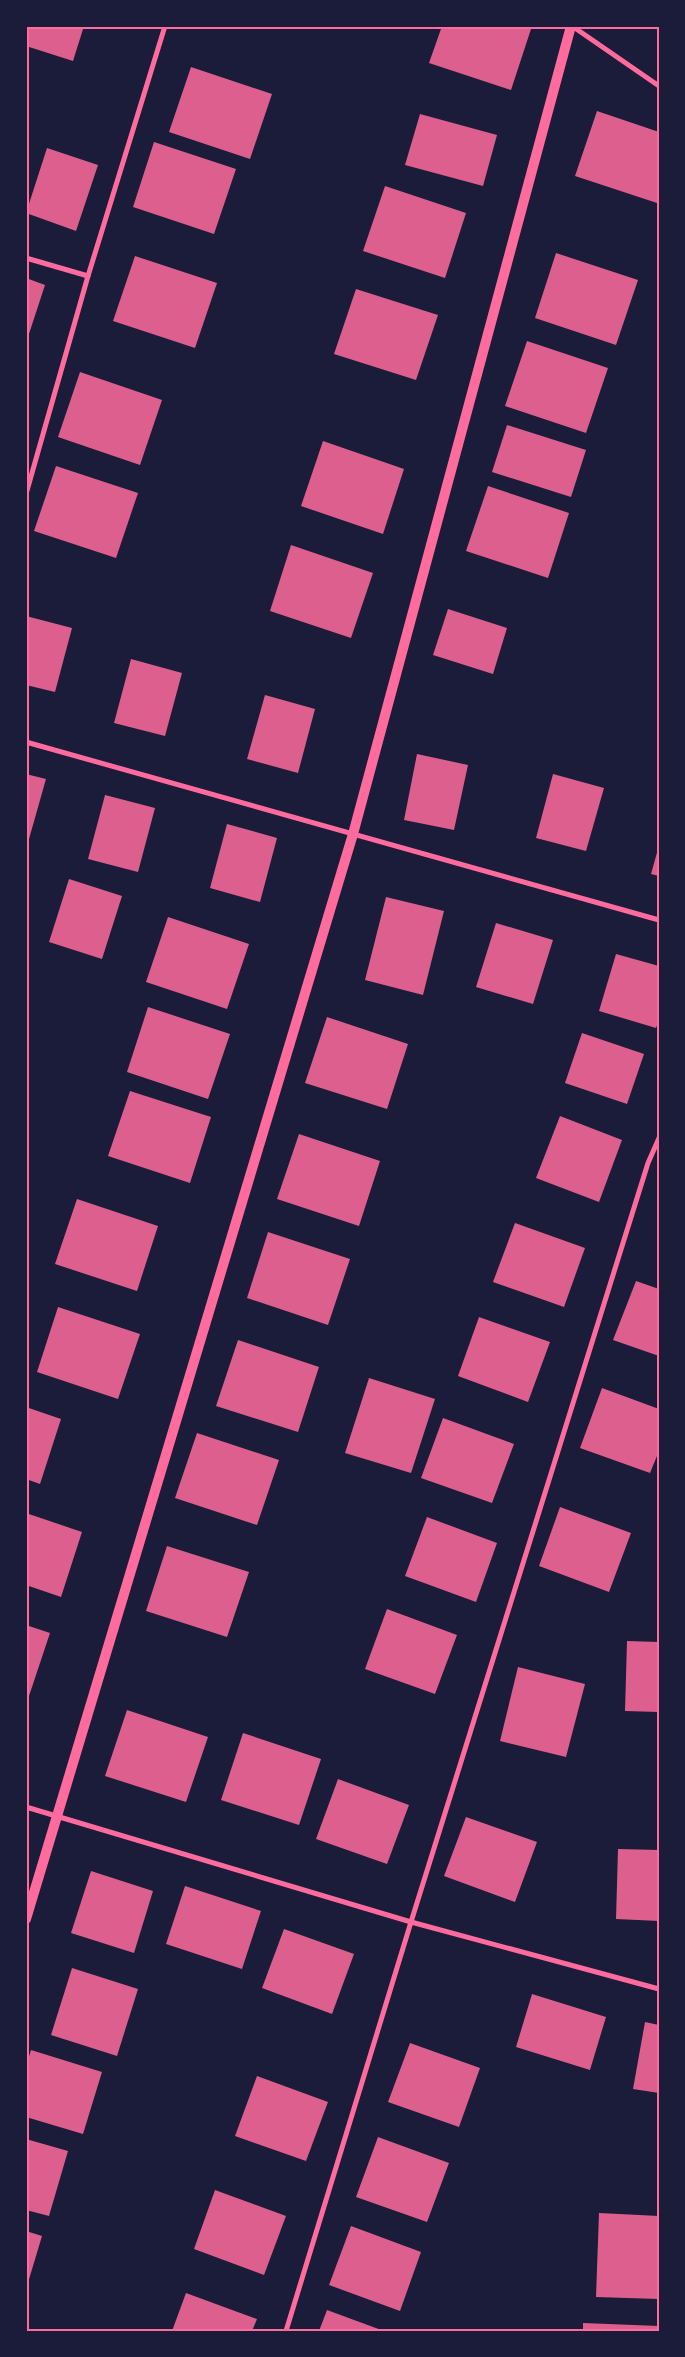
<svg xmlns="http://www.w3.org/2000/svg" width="685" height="2357" viewBox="0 0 685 2357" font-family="Raleway,sans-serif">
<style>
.building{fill:#dd5f8e}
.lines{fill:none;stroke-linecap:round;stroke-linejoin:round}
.minor{stroke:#ff6b9d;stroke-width:5}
.secondary{stroke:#ff6b9d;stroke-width:10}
.neatline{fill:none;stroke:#ff6b9d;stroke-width:2}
</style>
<rect width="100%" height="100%" fill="#1b1b3a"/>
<g class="building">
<polygon points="26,26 84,26 73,61 26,46"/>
<polygon points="442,26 532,26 511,90 429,63"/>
<polygon points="191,67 272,94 250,159 169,132"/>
<polygon points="597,111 659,132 659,197 657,203 575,176"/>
<polygon points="420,114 497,135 483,186 405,165"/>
<polygon points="154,142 236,169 214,234 133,207"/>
<polygon points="47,148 98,165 76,231 26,213"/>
<polygon points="385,186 466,213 445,278 363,251"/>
<polygon points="556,253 638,280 616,345 535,318"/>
<polygon points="135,256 217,283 195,348 113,321"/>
<polygon points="26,278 45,285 27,340 26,340"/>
<polygon points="356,289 438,315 416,380 334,354"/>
<polygon points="527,341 608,368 586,433 505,406"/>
<polygon points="80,372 162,400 140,465 58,437"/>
<polygon points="507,425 586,450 571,497 492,472"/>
<polygon points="323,441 404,469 383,534 301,506"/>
<polygon points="56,466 138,493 116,558 34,531"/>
<polygon points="488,486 569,513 548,578 466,551"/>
<polygon points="291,545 373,573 351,638 270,611"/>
<polygon points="448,609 507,628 493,674 433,655"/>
<polygon points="26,616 72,628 55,692 26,685"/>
<polygon points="131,659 182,673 165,736 114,723"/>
<polygon points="265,695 315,709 298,773 247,759"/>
<polygon points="417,754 468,765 454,830 404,820"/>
<polygon points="26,774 46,779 29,839 26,839"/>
<polygon points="553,774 604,788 586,851 536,838"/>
<polygon points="105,795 155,808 138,872 88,859"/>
<polygon points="227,824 277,838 260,902 210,888"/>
<polygon points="658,849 659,849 659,876 651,874"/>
<polygon points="69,879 122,896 102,959 49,942"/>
<polygon points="386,897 444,911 423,995 365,980"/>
<polygon points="168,917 249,944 227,1009 146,982"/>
<polygon points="496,923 553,940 533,1004 476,987"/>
<polygon points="616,954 659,966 659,1020 656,1028 599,1011"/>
<polygon points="148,1007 230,1034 208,1099 127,1072"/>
<polygon points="327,1017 408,1044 387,1109 305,1083"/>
<polygon points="582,1033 644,1054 627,1104 565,1083"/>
<polygon points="130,1091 211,1117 190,1183 108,1156"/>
<polygon points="560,1116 622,1140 599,1202 536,1178"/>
<polygon points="299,1134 380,1161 359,1226 277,1199"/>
<polygon points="77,1199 158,1226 137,1291 55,1264"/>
<polygon points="515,1223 585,1248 564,1307 493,1282"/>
<polygon points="268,1232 350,1259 328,1325 247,1298"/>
<polygon points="636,1281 659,1289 659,1356 613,1340"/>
<polygon points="58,1307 140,1334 118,1399 37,1372"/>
<polygon points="479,1317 550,1342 528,1402 458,1376"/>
<polygon points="238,1340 319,1367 298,1432 216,1406"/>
<polygon points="369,1378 435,1399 411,1473 345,1453"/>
<polygon points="602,1388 659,1409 659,1451 650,1473 580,1448"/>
<polygon points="26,1407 61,1419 40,1484 26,1479"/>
<polygon points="443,1418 514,1444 492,1503 421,1478"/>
<polygon points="197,1433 279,1460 257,1525 175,1498"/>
<polygon points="560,1507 631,1533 609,1592 539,1566"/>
<polygon points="26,1513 82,1532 61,1597 26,1585"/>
<polygon points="427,1517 497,1543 476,1602 405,1576"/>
<polygon points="167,1546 249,1572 227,1637 146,1611"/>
<polygon points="387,1609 457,1635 435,1694 365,1669"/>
<polygon points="26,1625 50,1633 27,1702 26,1702"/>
<polygon points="627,1641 659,1642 659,1712 625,1711"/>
<polygon points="518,1667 585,1684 566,1757 500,1741"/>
<polygon points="127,1710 208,1737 186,1802 105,1776"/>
<polygon points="243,1733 321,1759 299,1825 221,1800"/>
<polygon points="338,1779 409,1805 387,1864 316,1839"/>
<polygon points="466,1817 537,1842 515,1902 444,1876"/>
<polygon points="618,1849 659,1850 659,1921 616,1919"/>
<polygon points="91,1871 153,1891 134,1953 71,1933"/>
<polygon points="185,1886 261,1911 242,1969 166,1944"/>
<polygon points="284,1929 354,1954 332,2014 262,1988"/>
<polygon points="72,1968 138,1989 117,2056 51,2035"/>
<polygon points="532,1994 606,2017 590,2070 516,2047"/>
<polygon points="645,2022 659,2025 659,2093 633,2089"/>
<polygon points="410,2043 480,2068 459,2127 388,2102"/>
<polygon points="31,2050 102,2072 83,2134 26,2117 26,2066"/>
<polygon points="257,2076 328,2102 306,2161 235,2136"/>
<polygon points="378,2137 449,2163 427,2222 356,2197"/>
<polygon points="26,2139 68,2151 49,2216 26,2210"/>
<polygon points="215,2190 286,2216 264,2275 194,2249"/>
<polygon points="599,2213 659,2216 659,2299 596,2297"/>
<polygon points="351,2226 421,2252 400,2311 329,2285"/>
<polygon points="26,2231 42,2236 27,2286 26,2286"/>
<polygon points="186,2293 257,2319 252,2331 172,2331"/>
<polygon points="327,2310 384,2331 319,2331"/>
<polygon points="583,2323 659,2326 659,2331 583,2331"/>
</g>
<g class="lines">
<g class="minor">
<polyline points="572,26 659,86"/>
<polyline points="26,258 88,276"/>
<polyline points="26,494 88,276 165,26"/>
<polyline points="26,742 659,920"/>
<polyline points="26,1807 411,1922 659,1989"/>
<polyline points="286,2331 411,1922 648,1163 659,1138"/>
</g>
<polyline class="secondary" points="26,1919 353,834 571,26"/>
</g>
<rect width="685" height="2357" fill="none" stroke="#1b1b3a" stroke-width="55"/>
<rect x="28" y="28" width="630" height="2302" class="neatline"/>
</svg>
